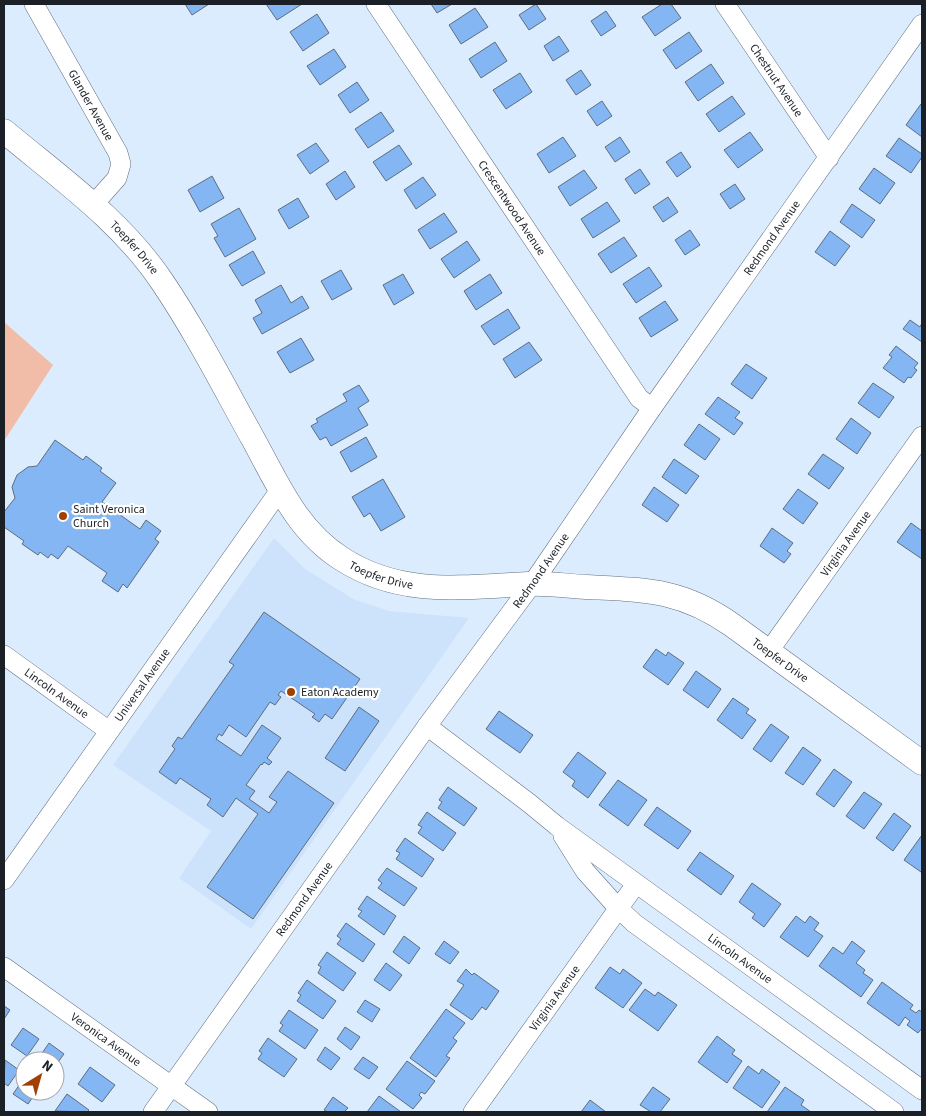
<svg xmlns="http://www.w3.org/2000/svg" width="926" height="1116" viewBox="0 0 926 1116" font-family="'Source Sans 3',sans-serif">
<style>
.built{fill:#cde2fb}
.pitch{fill:#f2bda8}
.building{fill:#83b6f2;stroke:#5f6d7d}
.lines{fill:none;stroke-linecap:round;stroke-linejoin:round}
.minor-casing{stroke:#616f7f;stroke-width:20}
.tertiary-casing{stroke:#616f7f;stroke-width:25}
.minor{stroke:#fff;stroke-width:19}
.tertiary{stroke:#fff;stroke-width:24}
.poi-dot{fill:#a23f03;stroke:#fff;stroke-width:2}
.labels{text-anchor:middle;stroke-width:4.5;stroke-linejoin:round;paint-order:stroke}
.street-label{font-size:12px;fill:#1b2027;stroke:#fff}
.poi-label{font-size:12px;fill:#1b2027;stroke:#fff;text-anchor:start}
</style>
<rect width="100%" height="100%" fill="#dcecff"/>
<polygon class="built" points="274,538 305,569 355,600 389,611 469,618 251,929 179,878 211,831 113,765"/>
<polygon class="pitch" points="4,322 53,365 4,441"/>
<g class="building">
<polygon points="185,4 209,4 192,15"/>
<polygon points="266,4 302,4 277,20"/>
<polygon points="431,4 452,4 437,13"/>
<polygon points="536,4 546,19 529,30 519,15"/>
<polygon points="662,4 671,4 681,18 655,36 642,17"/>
<polygon points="475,8 488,27 461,44 449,25"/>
<polygon points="606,11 616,26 601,36 591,21"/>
<polygon points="317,14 329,33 303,51 290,32"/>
<polygon points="689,32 702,51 676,69 663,50"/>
<polygon points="559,36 569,51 553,61 544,46"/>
<polygon points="495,42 507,61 481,78 469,59"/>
<polygon points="334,49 346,67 320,85 307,66"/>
<polygon points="711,64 724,83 698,101 685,82"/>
<polygon points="581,70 591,85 576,95 566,80"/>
<polygon points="520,73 532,92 506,109 493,90"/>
<polygon points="357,82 369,100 350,113 338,95"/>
<polygon points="732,96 745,114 719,132 706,114"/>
<polygon points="602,101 612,116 597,126 587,111"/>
<polygon points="921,104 922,106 922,137 906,125"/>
<polygon points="381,112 394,131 368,148 355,129"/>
<polygon points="750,132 763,150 738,168 724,150"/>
<polygon points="563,137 576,156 549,173 537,154"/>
<polygon points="620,137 630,152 615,162 605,147"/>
<polygon points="899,138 922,154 922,157 911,173 886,156"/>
<polygon points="316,143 329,161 310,174 297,155"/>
<polygon points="399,145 412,164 386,181 373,162"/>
<polygon points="681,152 691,167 677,177 666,162"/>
<polygon points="874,168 895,183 880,204 859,189"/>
<polygon points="640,169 650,184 635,194 625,179"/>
<polygon points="584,170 597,188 570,206 558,187"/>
<polygon points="345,171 355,187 336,200 326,184"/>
<polygon points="212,176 224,198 200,212 188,190"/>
<polygon points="423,177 436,195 416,209 404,190"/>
<polygon points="735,184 745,199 730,209 720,194"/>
<polygon points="668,197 678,212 663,222 653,207"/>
<polygon points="298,198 309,217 289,229 278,210"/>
<polygon points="607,202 620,221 593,238 581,219"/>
<polygon points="852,204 875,220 862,238 840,222"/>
<polygon points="239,208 256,239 225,257 214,238 218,236 211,224"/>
<polygon points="444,213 457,232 430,249 418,230"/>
<polygon points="690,230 700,245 685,255 675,240"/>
<polygon points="830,231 850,246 835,266 815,252"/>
<polygon points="624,237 637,256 611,273 598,254"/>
<polygon points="467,241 480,260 454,278 441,259"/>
<polygon points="253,251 265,273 242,286 229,265"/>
<polygon points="649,267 662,286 636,303 623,284"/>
<polygon points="341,270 352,289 332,300 321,281"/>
<polygon points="403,274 414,293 394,305 383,285"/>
<polygon points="490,274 502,293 476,310 464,291"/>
<polygon points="281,285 291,303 302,296 309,308 262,334 253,318 262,313 255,300"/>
<polygon points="665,301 678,320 651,337 639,318"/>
<polygon points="508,309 520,328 494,345 481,326"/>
<polygon points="910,320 920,327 922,323 922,342 903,329"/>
<polygon points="301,338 314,360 290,373 277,352"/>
<polygon points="529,342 542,360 515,378 503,359"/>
<polygon points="896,346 918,363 914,368 917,370 911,378 908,377 904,383 883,368 892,357 889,355"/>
<polygon points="746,364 767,378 752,399 731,384"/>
<polygon points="873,383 894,397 879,418 858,403"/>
<polygon points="359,385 369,401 358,408 368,425 331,446 326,437 320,440 311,426 318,422 316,419 347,401 343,394"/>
<polygon points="718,397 740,412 735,418 743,423 734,435 705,414"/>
<polygon points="851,418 871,433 857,454 836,439"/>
<polygon points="699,424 720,439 705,460 684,445"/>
<polygon points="366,437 377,457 351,472 340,452"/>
<polygon points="55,440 83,460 86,456 102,468 100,471 116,483 102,502 140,529 146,520 161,531 155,539 159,542 127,588 123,584 118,592 102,581 107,573 68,546 58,559 51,554 48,558 40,552 38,555 22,544 24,541 4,527 4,512 15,498 12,487 17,475 28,467 37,466"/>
<polygon points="823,454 844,468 829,489 808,474"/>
<polygon points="674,459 699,476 686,494 662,477"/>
<polygon points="383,479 405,517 381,531 370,513 364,517 352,497"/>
<polygon points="654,487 679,505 667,522 642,505"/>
<polygon points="798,489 818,503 803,524 783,509"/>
<polygon points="911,523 922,531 922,559 897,542"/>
<polygon points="772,528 793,543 787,551 791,554 784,563 760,546"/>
<polygon points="264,612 360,679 332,719 325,714 319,722 312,717 315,714 281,691 278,695 281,697 275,705 270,702 246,737 229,725 222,736 219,734 216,739 241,756 262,725 281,738 267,758 272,762 269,765 264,762 262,765 261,764 246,785 255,791 249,799 269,813 277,802 269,797 288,771 334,803 253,919 207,887 258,814 236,798 223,817 207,805 211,799 180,778 176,784 159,772 175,749 172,746 178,737 182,739 234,665 229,662"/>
<polygon points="656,649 666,656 668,652 684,663 668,685 643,667"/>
<polygon points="696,671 721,689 708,708 683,690"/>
<polygon points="733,698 749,709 746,713 756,720 742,739 717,720"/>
<polygon points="359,707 379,721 345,771 325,758"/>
<polygon points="499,711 533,735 520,753 486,729"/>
<polygon points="771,724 789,737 771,762 753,749"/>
<polygon points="803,747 821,760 803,785 785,773"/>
<polygon points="578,752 606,773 588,798 572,786 575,781 563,772"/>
<polygon points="834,769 852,782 834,807 816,794"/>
<polygon points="618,780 647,800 628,826 599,805"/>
<polygon points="448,787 477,808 464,826 438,808 442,802 439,800"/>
<polygon points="864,792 882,804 864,829 846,816"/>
<polygon points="657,807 691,831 678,849 644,825"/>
<polygon points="427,812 456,833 443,851 418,833 422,827 418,825"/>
<polygon points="894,813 911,826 893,851 876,838"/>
<polygon points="922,835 922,871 921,872 904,860"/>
<polygon points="405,838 434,859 422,877 396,859 400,853 396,851"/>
<polygon points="700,852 734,876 721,895 687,870"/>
<polygon points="387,868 417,888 404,906 378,888 382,883 378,880"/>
<polygon points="752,883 781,904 764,927 752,918 755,914 739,902"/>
<polygon points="367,896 396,916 384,935 358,916 362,911 358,909"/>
<polygon points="796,916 805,923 810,916 819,923 814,930 823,936 808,957 780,937"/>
<polygon points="346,923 375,944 363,962 337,944 341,939 337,936"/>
<polygon points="404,936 420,948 409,964 393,952"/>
<polygon points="444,941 459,952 450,964 435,954"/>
<polygon points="852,941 865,951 856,963 865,970 863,973 873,980 861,997 819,966 833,947 843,954"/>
<polygon points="327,952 356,973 343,991 318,973 321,967 318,965"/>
<polygon points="386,963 402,975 390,991 374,980"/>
<polygon points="610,967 620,974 623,969 642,983 623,1008 595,988"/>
<polygon points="466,969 472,975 474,973 499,991 486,1010 482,1007 472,1020 450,1005 464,985 457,981"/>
<polygon points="307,980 336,1001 323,1019 297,1001 301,995 298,993"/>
<polygon points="882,982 913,1005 910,1009 916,1013 919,1010 922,1012 922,1028 918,1033 907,1025 910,1021 905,1017 899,1026 867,1003"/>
<polygon points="645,989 655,996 658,992 677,1005 658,1031 629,1010"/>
<polygon points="365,1000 380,1009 372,1022 357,1012"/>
<polygon points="4,1006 10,1010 4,1019"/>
<polygon points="446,1009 465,1023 453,1038 457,1041 446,1056 450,1058 436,1077 410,1058"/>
<polygon points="289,1010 318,1030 305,1049 279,1031 283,1025 280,1023"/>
<polygon points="345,1027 360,1037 351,1050 337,1039"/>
<polygon points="23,1028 39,1039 27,1056 11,1045"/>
<polygon points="717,1036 735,1050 732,1054 742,1061 727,1083 698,1062"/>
<polygon points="268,1038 297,1059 284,1077 258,1059 262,1053 259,1051"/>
<polygon points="49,1043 64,1054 55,1066 55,1061 41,1061 38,1059"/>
<polygon points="325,1047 340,1058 331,1070 317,1060"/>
<polygon points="363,1057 378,1067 369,1079 354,1069"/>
<polygon points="5,1060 19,1070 8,1086 4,1083"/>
<polygon points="407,1061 435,1081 425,1094 421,1092 419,1095 422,1098 413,1109 386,1089"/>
<polygon points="748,1066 759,1074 762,1069 780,1082 762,1108 733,1088"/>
<polygon points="90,1067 115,1085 102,1102 78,1084"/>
<polygon points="22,1081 25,1083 25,1091 37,1091 28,1104 13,1094"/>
<polygon points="653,1087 670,1099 660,1112 651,1112 640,1105"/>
<polygon points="785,1087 804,1100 801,1105 811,1112 767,1112"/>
<polygon points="67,1094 89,1110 87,1112 55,1111"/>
<polygon points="379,1096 401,1112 367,1112"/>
<polygon points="333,1097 348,1108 344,1112 328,1112 324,1110"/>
<polygon points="590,1100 606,1112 581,1112"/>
</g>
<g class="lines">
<g class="minor-casing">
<g id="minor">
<path id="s1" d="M34,4l84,149 3,11 -4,14 -24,27"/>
<path id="s2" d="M376,4l263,394 13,10"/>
<path id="s3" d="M725,4l104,154"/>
<path id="s4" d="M769,651l153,-215"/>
<path id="s5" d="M4,655l105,76"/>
<path id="s6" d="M427,726l102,77 28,23 365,264"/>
<polyline points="563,836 585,871 619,909 634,923 894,1112"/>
<path id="s7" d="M4,880l276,-390"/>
<path id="s8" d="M4,967l204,145"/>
<path id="s9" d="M153,1112l274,-386 105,-142 120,-176 270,-384"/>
<path id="s10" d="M473,1112l163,-228"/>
</g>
</g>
<g class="tertiary-casing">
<g id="tertiary">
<path id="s11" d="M4,131c56,47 118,90 159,152 33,49 60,102 89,154 25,45 44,93 90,122 59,38 120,28 186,25 19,-1 39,2 58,3 59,3 95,2 146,38l190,138"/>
</g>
</g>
<use href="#minor" class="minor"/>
<use href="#tertiary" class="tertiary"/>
</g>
<g class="poi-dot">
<circle cx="63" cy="516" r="5"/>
<circle cx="291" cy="692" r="5"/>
</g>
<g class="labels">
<g class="street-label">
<text dy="4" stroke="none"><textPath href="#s3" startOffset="92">Chestnut Avenue</textPath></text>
<text dy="4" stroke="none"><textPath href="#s1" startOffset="116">Glander Avenue</textPath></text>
<text dy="4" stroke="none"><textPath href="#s2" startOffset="245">Crescentwood Avenue</textPath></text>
<text dy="4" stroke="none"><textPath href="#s9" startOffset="1071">Redmond Avenue</textPath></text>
<text dy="4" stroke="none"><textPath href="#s11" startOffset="175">Toepfer Drive</textPath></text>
<text dy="4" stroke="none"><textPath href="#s4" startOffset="132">Virginia Avenue</textPath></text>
<text dy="4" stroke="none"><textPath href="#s9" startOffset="666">Redmond Avenue</textPath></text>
<text dy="4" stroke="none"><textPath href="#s11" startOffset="595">Toepfer Drive</textPath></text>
<text dy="4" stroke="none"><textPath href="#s11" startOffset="1015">Toepfer Drive</textPath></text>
<text dy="4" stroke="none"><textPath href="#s7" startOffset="239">Universal Avenue</textPath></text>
<text dy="4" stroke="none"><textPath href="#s5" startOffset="65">Lincoln Avenue</textPath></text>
<text dy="4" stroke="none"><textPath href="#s9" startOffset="261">Redmond Avenue</textPath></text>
<text dy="4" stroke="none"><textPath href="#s6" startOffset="390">Lincoln Avenue</textPath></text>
<text dy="4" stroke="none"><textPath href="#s10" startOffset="140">Virginia Avenue</textPath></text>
<text dy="4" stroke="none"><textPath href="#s8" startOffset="125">Veronica Avenue</textPath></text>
</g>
<g class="poi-label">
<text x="73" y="513">Saint Veronica<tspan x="73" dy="14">Church</tspan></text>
<text x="301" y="696">Eaton Academy</text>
</g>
</g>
<rect width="926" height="1116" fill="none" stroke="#1b2027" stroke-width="10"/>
<g transform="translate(40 1076) rotate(37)"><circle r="24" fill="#ffffff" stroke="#a4a6a9"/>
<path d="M0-4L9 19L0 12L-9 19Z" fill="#a23f03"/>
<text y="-8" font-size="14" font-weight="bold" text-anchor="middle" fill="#1b2027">N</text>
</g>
</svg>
